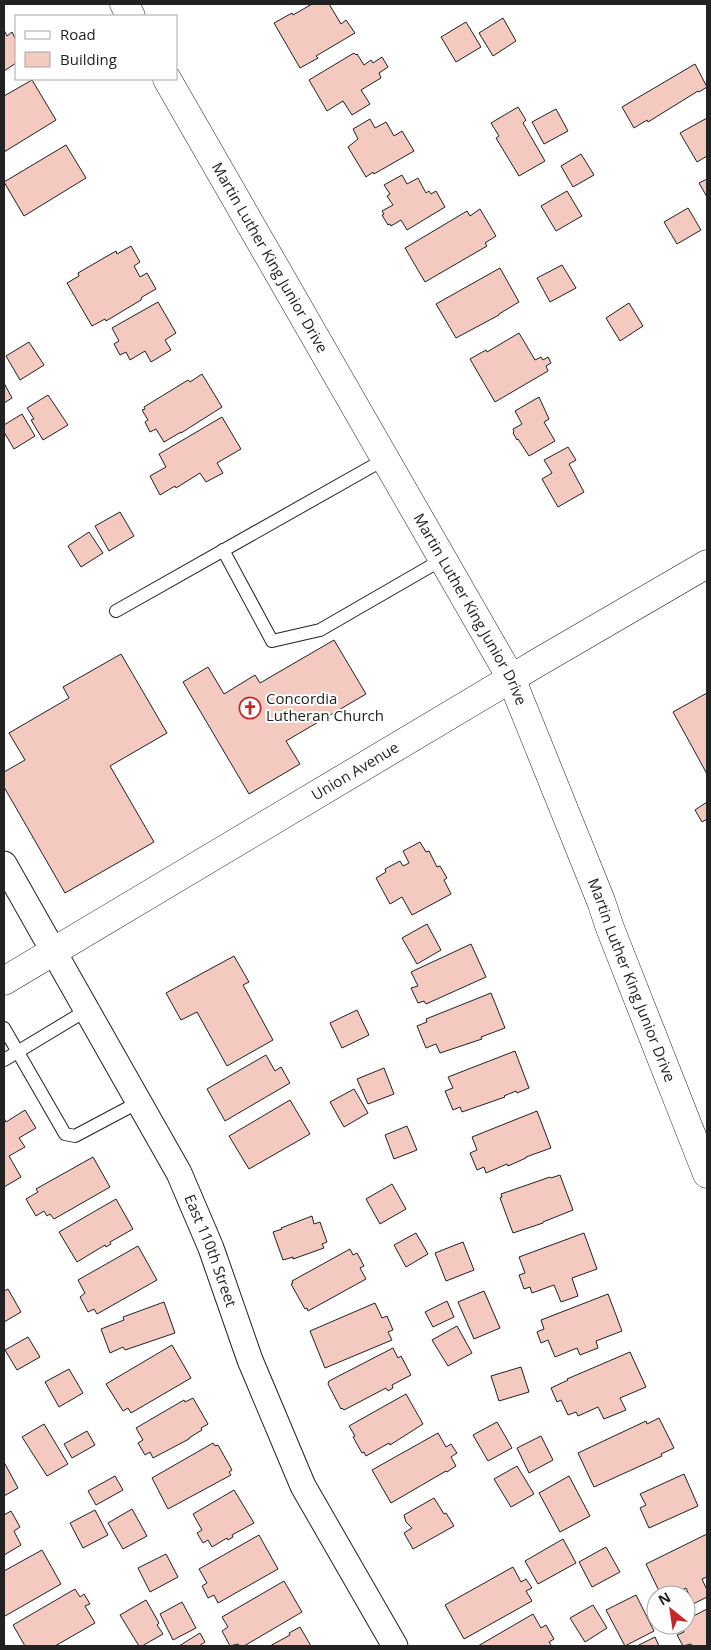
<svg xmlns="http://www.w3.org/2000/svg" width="711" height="1650" viewBox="0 0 711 1650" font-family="'Open Sans',sans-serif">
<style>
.building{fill:#f3c9c0;stroke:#222}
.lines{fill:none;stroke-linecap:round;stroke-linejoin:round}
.service-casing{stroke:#222;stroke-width:14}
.minor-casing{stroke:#222;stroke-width:27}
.tertiary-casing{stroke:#222;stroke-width:29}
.secondary-casing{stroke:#222;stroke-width:29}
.service{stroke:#fff;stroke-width:12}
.minor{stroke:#fff;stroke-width:25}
.tertiary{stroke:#fff;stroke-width:28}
.secondary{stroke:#fff;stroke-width:28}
.labels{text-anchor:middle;stroke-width:4;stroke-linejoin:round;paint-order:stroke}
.street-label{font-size:15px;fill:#222;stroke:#fff}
.poi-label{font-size:15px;fill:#222;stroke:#fff;text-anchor:start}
</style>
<rect width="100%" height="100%" fill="#fff"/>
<g class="building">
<polygon points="312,4 329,4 341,24 346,20 355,33 316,56 318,58 300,68 274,23 292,13 293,15"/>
<polygon points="503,18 516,41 493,56 479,33"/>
<polygon points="466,22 481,47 456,62 441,37"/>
<polygon points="4,30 7,36 12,32 16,40 16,63 4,71"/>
<polygon points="354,53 356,55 357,54 364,65 371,60 373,63 382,57 388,67 379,73 381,78 361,90 370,104 352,115 343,101 327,111 309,80"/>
<polygon points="695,64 707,87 699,92 698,91 648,122 647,120 634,128 622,107"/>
<polygon points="32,80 56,120 4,152 4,96"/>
<polygon points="518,107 526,120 523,123 545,161 519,176 496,138 499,136 491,123"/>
<polygon points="556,109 568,131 544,144 532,122"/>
<polygon points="707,118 707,156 697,162 680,133"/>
<polygon points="370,119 375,128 386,122 394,136 402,131 414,151 374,174 373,172 366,177 348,147 358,139 353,129"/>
<polygon points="66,145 86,178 24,216 4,182"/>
<polygon points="581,154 594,175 573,187 561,166"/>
<polygon points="402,175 407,184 418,178 426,193 429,191 431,194 436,191 445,207 407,230 401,220 391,226 390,224 388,225 382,215 384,214 382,211 393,205 387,196 390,194 384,185"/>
<polygon points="707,179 707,197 699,183"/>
<polygon points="567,191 582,216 556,231 541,206"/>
<polygon points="688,208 701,230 677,244 664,222"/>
<polygon points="480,209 496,236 485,243 487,246 425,282 405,248 467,211 470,216"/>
<polygon points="131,246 140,262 134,266 140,277 147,273 156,289 142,297 141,300 106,321 105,319 92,326 67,283 79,276 78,273 116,251 117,254"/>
<polygon points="562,265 576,288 550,302 537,278"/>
<polygon points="500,268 519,302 499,314 499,315 456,338 436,304"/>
<polygon points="158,302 176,333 165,340 171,350 151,362 145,351 130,360 126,352 120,355 114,344 119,341 112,328"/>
<polygon points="629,303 643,326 620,341 606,318"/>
<polygon points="519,333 535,360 541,357 543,360 548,357 551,363 546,366 548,371 495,402 470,359 486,350 487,352"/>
<polygon points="29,342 44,365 20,380 6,356"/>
<polygon points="202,374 222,407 181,433 181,432 164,442 156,429 150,432 145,422 148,420 142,410 145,409 144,407 188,380 190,382"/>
<polygon points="4,383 12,398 4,403"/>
<polygon points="48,395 68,425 43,440 31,420 34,419 27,408"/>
<polygon points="539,397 549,419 544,422 555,441 529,456 518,439 517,440 513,433 514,432 513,429 522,424 515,411"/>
<polygon points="22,414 35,436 14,449 4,432 4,425"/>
<polygon points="222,417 241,449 217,463 223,473 206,482 200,473 176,488 175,486 160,495 150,476 166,467 159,454"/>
<polygon points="568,447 576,460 569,464 584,492 558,507 542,479 552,473 544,460"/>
<polygon points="120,512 134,536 109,551 95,526"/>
<polygon points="89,532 103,553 81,567 68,546"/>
<polygon points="334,640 366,694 286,741 300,764 249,794 183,682 208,667 224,694 255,675 260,683"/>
<polygon points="121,654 167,733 110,766 154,842 65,893 4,787 4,772 25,760 9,733 69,698 63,687"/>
<polygon points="707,693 707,774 673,712"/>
<polygon points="707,802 707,819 702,822 695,810"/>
<polygon points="420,842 426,852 429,851 437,867 440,866 447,878 444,880 451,894 412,915 402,897 390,904 376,878 386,872 385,869 400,861 403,866 409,863 403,851"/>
<polygon points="427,924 441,950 417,964 402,938"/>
<polygon points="471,944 486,977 426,1004 424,1001 418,1003 411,988 418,986 411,972"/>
<polygon points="234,956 249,982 243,985 273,1040 227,1066 197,1012 181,1020 166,993"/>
<polygon points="491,993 505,1028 481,1037 482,1039 440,1053 436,1044 426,1048 417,1026 427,1022 426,1019"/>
<polygon points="357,1010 369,1035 342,1048 330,1023"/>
<polygon points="515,1051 529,1088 517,1093 516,1091 504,1096 505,1097 462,1112 460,1107 453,1110 445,1091 453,1088 448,1077"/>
<polygon points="266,1055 275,1071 281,1067 290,1083 225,1121 207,1089"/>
<polygon points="384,1068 394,1094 368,1104 357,1079"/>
<polygon points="354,1089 368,1113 344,1127 330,1102"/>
<polygon points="290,1100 310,1134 249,1169 229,1136"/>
<polygon points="25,1110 36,1128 19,1138 25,1147 9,1156 21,1177 4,1187 4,1118 6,1122"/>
<polygon points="537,1111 551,1148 526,1157 526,1158 508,1166 507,1164 486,1173 484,1167 477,1170 470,1153 477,1150 472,1137"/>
<polygon points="407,1126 417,1150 394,1159 385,1135"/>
<polygon points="93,1157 110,1187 54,1219 50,1214 47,1216 44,1211 36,1216 26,1199 38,1192 36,1189"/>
<polygon points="560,1175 573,1210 543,1222 543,1223 513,1233 500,1198 502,1197 501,1194 550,1177 551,1178"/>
<polygon points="392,1184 406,1209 380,1224 366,1199"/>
<polygon points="116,1199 133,1229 110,1242 111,1244 106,1247 105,1245 77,1262 59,1232"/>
<polygon points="312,1216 314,1224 320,1222 327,1242 322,1244 324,1248 293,1259 293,1257 283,1260 273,1232 282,1229 281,1228"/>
<polygon points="416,1233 428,1254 406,1267 394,1245"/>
<polygon points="584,1233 597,1269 572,1278 578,1296 561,1302 554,1285 532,1293 530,1287 524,1289 519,1275 525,1273 519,1257"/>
<polygon points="463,1242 474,1270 446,1281 435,1253"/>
<polygon points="138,1246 157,1280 97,1314 94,1309 88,1312 80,1297 85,1293 78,1280"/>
<polygon points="350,1249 353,1255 357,1253 364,1266 360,1268 366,1279 308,1311 307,1308 305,1309 291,1284 293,1283 292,1281"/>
<polygon points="8,1289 21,1312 4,1322 4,1291"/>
<polygon points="484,1291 500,1328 474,1339 458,1302"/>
<polygon points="608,1294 622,1331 596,1341 598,1348 580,1355 577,1348 555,1357 548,1340 541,1343 537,1332 544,1329 541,1320"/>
<polygon points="447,1301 454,1317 433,1327 425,1312"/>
<polygon points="164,1302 175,1333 125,1350 123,1347 110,1353 101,1329 124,1320 123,1317"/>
<polygon points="375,1303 382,1318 387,1316 393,1330 388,1332 392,1340 325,1368 310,1331"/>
<polygon points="457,1326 472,1353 448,1366 432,1340"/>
<polygon points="28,1337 40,1357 17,1370 5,1350"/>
<polygon points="172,1345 191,1378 131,1413 128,1408 123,1411 106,1384"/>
<polygon points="393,1348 398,1358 401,1356 411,1375 392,1385 393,1388 388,1391 386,1388 344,1410 342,1408 341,1409 328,1384 329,1381"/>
<polygon points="630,1352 646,1387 620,1398 626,1410 604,1419 598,1407 578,1416 576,1412 568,1415 561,1400 557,1402 551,1388 568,1380 567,1379"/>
<polygon points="521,1367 529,1392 499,1401 491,1376"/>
<polygon points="69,1369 83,1393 59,1407 45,1382"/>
<polygon points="406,1394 423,1424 390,1445 389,1443 366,1456 364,1452 362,1453 353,1437 355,1436 349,1426"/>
<polygon points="193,1398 208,1424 201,1428 202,1430 189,1438 189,1439 153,1458 150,1452 145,1455 138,1443 143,1440 136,1428 184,1400 185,1402"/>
<polygon points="659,1418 674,1448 661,1454 662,1456 594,1487 578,1453 646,1421 647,1424"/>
<polygon points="497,1422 512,1448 488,1461 473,1435"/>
<polygon points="44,1424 68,1464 47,1476 22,1437"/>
<polygon points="87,1431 95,1445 72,1458 64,1444"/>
<polygon points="438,1433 446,1447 451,1444 457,1453 451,1457 456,1466 447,1472 446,1471 391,1503 372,1470"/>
<polygon points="541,1436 553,1460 529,1473 517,1448"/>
<polygon points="213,1443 215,1446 218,1445 232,1470 229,1472 231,1475 168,1509 152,1478"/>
<polygon points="4,1462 18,1488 4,1496"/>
<polygon points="517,1466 534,1494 511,1507 494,1479"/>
<polygon points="684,1474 698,1506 649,1528 640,1508 646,1505 640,1494"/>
<polygon points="115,1476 123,1490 96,1505 88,1491"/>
<polygon points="569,1476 590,1516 560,1532 539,1493"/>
<polygon points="234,1490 254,1523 232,1535 233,1537 228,1540 227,1538 212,1547 208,1540 203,1543 197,1533 202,1530 193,1514"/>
<polygon points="434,1498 444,1514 446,1513 454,1526 413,1549 404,1533 412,1528 406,1522 404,1515"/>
<polygon points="132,1509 147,1536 123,1549 108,1523"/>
<polygon points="95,1510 108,1535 83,1548 70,1523"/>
<polygon points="11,1511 20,1527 14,1531 21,1545 4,1555 4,1515"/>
<polygon points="707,1534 707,1577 702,1579 707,1590 707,1597 693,1604 686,1588 672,1595 661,1595 646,1564"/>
<polygon points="259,1535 278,1569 218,1603 214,1595 208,1598 202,1586 207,1583 199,1569"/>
<polygon points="563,1539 576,1563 538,1584 525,1561"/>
<polygon points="606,1547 620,1572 592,1587 579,1562"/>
<polygon points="42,1550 61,1584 5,1616 4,1614 4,1571"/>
<polygon points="166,1554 178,1577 150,1592 138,1568"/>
<polygon points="513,1567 521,1582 526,1579 532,1588 526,1591 532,1601 464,1639 445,1605"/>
<polygon points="284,1581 302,1612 244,1646 240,1646 238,1644 230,1646 222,1631 228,1627 222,1617"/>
<polygon points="75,1589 80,1597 84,1594 90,1604 85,1606 95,1623 55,1646 25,1646 13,1625"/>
<polygon points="636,1595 654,1631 625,1646 606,1610"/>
<polygon points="146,1600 159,1623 157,1625 163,1634 142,1646 139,1646 120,1615"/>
<polygon points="182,1602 196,1628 173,1640 160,1614"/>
<polygon points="593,1605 607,1628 585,1642 570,1618"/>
<polygon points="707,1609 707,1646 692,1646 691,1644 683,1646 677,1635 684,1632 680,1625 686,1625 686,1620"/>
<polygon points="533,1614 541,1628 546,1625 554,1639 549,1642 551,1645 550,1646 478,1646"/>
<polygon points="300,1627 311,1646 270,1646 290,1635 289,1633"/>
<polygon points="200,1633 205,1642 199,1646 179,1646"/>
<polygon points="655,1637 659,1646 637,1646"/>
</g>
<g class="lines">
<g class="service-casing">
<g id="service">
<polyline points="223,550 272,641 320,630 443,559"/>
<polyline points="116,611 385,459"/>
<polyline points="4,1028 65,1134 75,1136 139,1102"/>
<polyline points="4,1060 87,1010"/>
</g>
</g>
<g class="minor-casing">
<g id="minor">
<path id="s1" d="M4,864l175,309 32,75 39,112 53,126 92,160"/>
</g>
</g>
<g class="tertiary-casing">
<g id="tertiary">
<polyline points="124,4 131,16"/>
<path id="s2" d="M167,79l344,599 90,223 9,27 97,246"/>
</g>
</g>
<g class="secondary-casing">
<g id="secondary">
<path id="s3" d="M4,981l533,-318 170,-99"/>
</g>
</g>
<use href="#service" class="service"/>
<use href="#minor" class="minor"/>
<use href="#tertiary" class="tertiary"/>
<use href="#secondary" class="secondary"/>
</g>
<defs>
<g id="church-ring" transform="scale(1.125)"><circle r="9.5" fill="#fff" stroke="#c62828" stroke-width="1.5"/><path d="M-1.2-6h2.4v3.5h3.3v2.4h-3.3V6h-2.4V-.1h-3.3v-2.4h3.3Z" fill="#c62828"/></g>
</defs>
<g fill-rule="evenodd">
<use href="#church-ring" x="250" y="708"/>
</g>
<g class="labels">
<g class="street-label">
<text dy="5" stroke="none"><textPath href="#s2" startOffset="206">Martin Luther King Junior Drive</textPath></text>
<text dy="5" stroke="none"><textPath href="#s2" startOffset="611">Martin Luther King Junior Drive</textPath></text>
<text dy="5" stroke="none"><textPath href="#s3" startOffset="409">Union Avenue</textPath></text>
<text dy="5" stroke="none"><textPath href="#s2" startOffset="1016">Martin Luther King Junior Drive</textPath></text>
<text dy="5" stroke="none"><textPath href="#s1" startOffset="439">East 110th Street</textPath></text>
</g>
<g class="poi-label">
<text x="266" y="704">Concordia<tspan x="266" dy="17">Lutheran Church</tspan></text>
</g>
</g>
<rect width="711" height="1650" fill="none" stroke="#222222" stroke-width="10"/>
<rect x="15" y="15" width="162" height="65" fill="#ffffff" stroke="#a7a7a7"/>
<rect x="25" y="31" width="25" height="8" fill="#ffffff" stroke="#a7a7a7"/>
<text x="60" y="40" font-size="15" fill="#222222">Road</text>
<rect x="25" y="52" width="25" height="15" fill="#f3c9c0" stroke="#a7a7a7"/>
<text x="60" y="65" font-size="15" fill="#222222">Building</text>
<g transform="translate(671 1610) rotate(330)"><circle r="24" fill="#ffffff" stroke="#a7a7a7"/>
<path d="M0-4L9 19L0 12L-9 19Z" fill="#c62828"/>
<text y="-8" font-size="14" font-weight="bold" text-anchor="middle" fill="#222222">N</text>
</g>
</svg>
